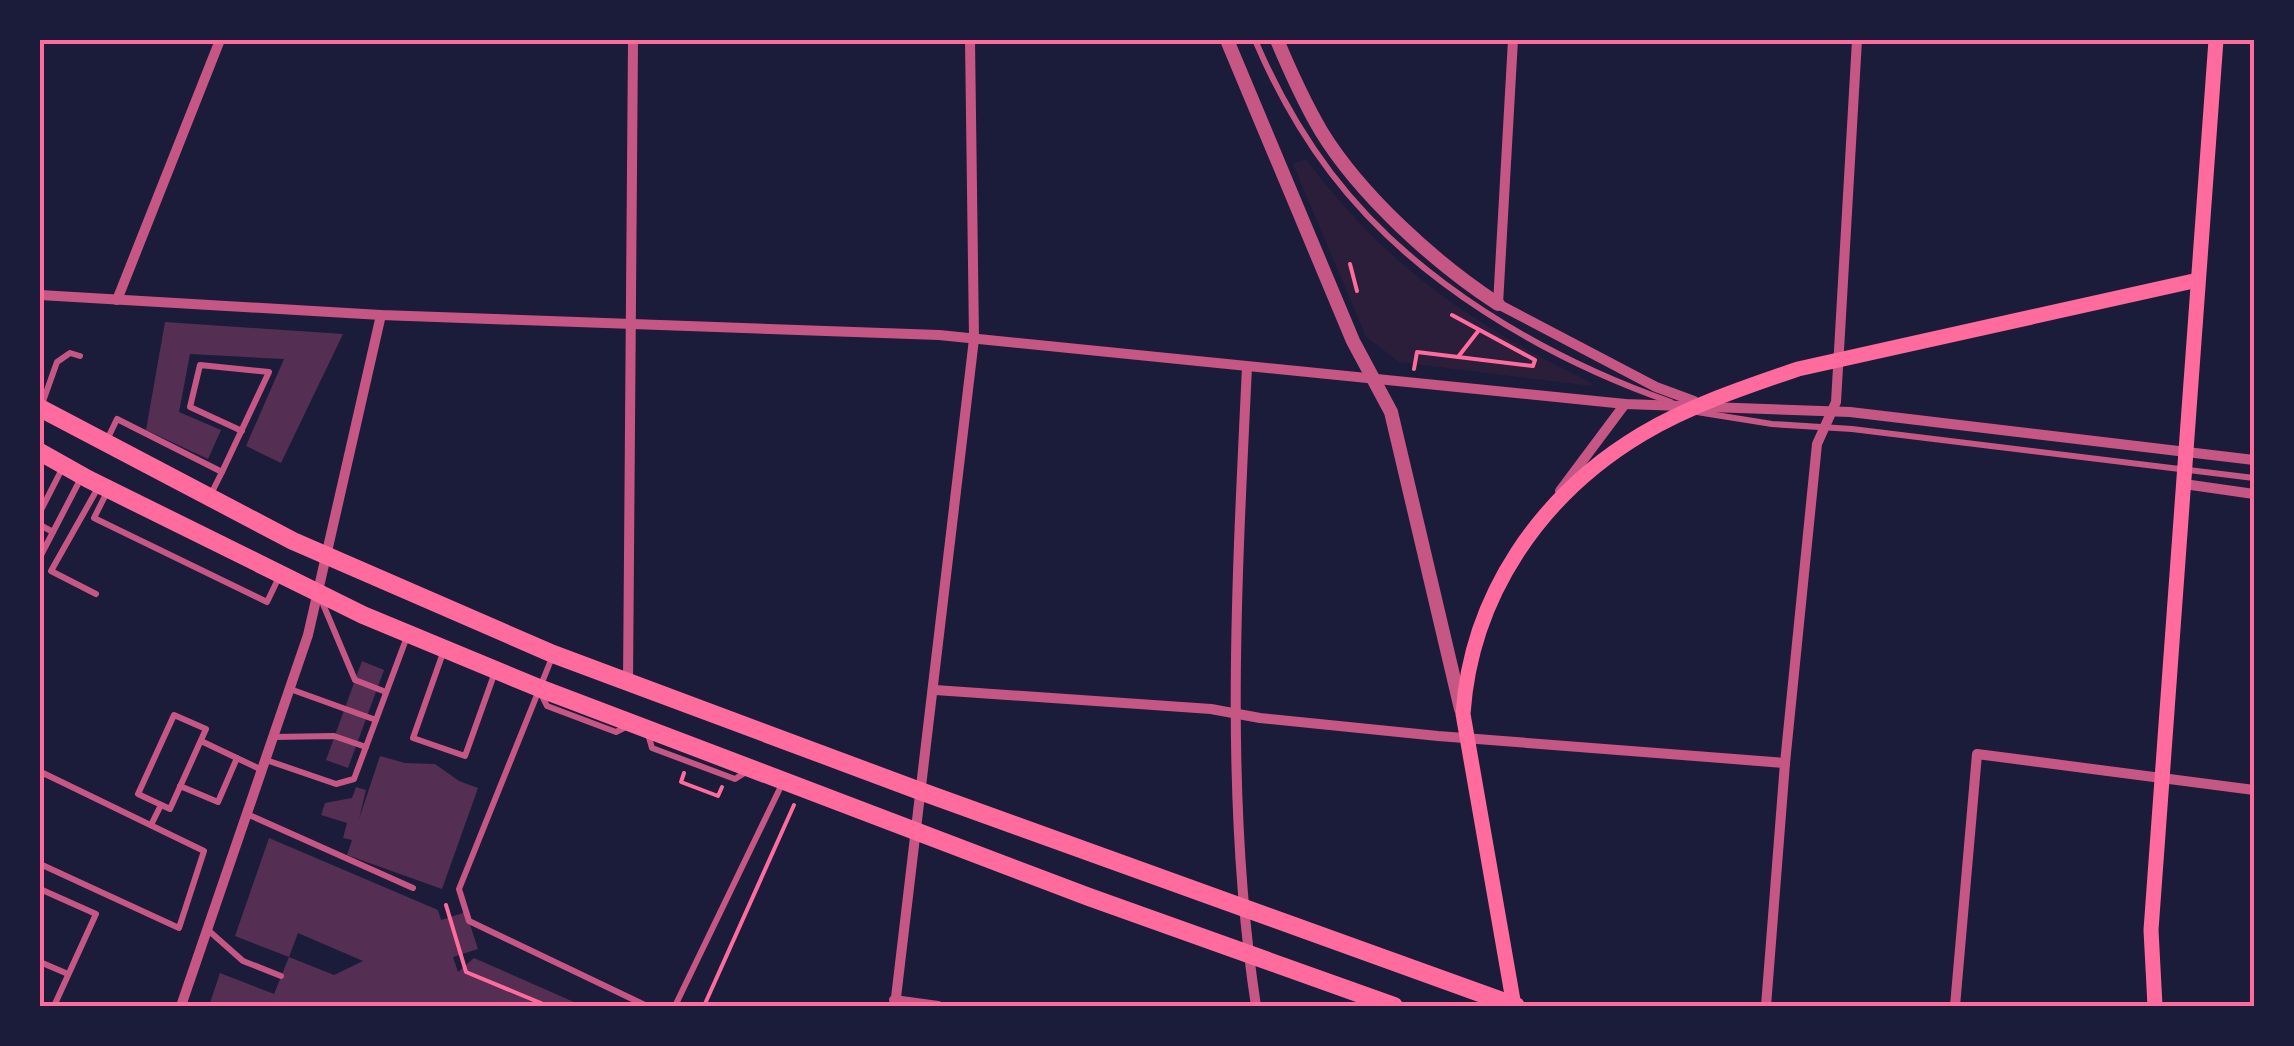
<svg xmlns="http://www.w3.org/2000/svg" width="2294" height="1046" viewBox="0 0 2294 1046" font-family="Overpass,sans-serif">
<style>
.green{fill:#2a1e3b}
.building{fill:#542f53}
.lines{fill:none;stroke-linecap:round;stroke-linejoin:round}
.path{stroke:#ff6b9d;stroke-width:4}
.service{stroke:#c65784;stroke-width:6}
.minor{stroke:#c65784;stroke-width:10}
.tertiary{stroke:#c65784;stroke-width:14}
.secondary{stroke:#ff6b9d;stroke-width:15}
.primary{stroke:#ff6b9d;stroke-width:18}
.neatline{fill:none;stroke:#ff6b9d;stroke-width:4}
</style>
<rect width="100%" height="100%" fill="#1b1b3a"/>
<path class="green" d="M1306,159c79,107 168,167 286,224l-1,3 -192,-24 -33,-25 -73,-173z"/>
<g class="building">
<polygon points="165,322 343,334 281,463 246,446 284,359 190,354 179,412 221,430 208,459 146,430"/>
<polygon points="362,661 384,670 348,768 326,760"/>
<polygon points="380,756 405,763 435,764 459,781 478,788 442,889 347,855 352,840 343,838 347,823 321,815 325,803 352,798 356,787 366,790 359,819"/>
<polygon points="269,838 438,910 441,920 466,912 478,949 453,957 458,972 474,958 583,1006 209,1006 220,973 274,994 289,957 334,975 363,961 298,933 289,957 235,936"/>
</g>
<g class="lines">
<g class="path">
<polyline points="1350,264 1357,291"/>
<polyline points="1458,357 1479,330"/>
<polyline points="1414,369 1417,352 1533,366 1535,360 1452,315"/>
<polyline points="684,773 681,782 718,796 722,787"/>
<polyline points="446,905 466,972 548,1006"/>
<polyline points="704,1006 794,805"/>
</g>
<g class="service">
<path d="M1255,40c20,47 45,92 76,133 82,108 214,185 340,229"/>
<polyline points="41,407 57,362 70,353 80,356"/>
<polyline points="1697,412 1772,424 1852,429 2254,478"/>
<polyline points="106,442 117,419 222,472 211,494"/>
<polyline points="222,472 269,372 200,365 190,407 242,431"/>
<polyline points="108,490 94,518 267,602 280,575"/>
<polyline points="40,512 63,467"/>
<polyline points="40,525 53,532 80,480"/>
<polyline points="40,557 53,532"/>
<polyline points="96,594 51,571 99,486"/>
<polyline points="320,597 355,680 386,692"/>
<polyline points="444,650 413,738 465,756 495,672"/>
<polyline points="553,655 459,889 469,921 647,1006"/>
<polyline points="290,689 376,720"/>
<polyline points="541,694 547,706 616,732 626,727"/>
<polygon points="174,715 206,729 170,809 138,794"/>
<polyline points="648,734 652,748 735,779 746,772"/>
<polyline points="274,737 334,736 366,747"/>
<polyline points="201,741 262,770"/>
<polyline points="266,760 336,784 354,779 408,634"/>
<polyline points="40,780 43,773 204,851 179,928 40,864"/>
<polyline points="180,786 218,802 237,758"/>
<polyline points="247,814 413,888"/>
<polyline points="151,825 161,805"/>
<polyline points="40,889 96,914 54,1006"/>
<polyline points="208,930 243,961 281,976"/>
<polyline points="40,962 68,974"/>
<polyline points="675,1006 783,782"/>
</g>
<g class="minor">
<polyline points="1513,40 1498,304 1656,387 1694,401"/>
<polyline points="40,295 381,315 939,335 1625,404 1850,412 2254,460"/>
<polyline points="117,300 220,40"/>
<path d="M1247,367c-10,209 -23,431 9,639"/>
<polyline points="2184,484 2254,494"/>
<polyline points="1560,491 1625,404"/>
<polyline points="628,684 633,40"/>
<polyline points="935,690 1211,709 1260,718 1438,736 1785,763"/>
<polyline points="894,1000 938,1006"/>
<polyline points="181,1006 308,635 381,315"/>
<polyline points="895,1006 974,339 970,40"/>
<polyline points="1766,1006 1785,763 1817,444 1836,402 1857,40"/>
<polyline points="1955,1006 1977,754 2254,790"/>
</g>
<g class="tertiary">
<polyline points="1227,40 1353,341 1391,412 1461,709"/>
<path d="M1277,40c13,31 27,62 44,91 39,64 114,132 177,173"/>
</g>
<g class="secondary">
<path d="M1514,1006l-51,-292c8,-118 77,-219 179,-280 47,-28 103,-47 156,-65l400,-89"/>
<polyline points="2155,1006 2151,930 2216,40"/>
</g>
<g class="primary">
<polyline points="40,408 293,541 553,654 920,791 1516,1006"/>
<polyline points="40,452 88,479 363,615 539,688 1089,897 1394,1006"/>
</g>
</g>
<rect width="2294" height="1046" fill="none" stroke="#1b1b3a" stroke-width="85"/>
<rect x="42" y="42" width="2210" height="962" class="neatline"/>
</svg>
